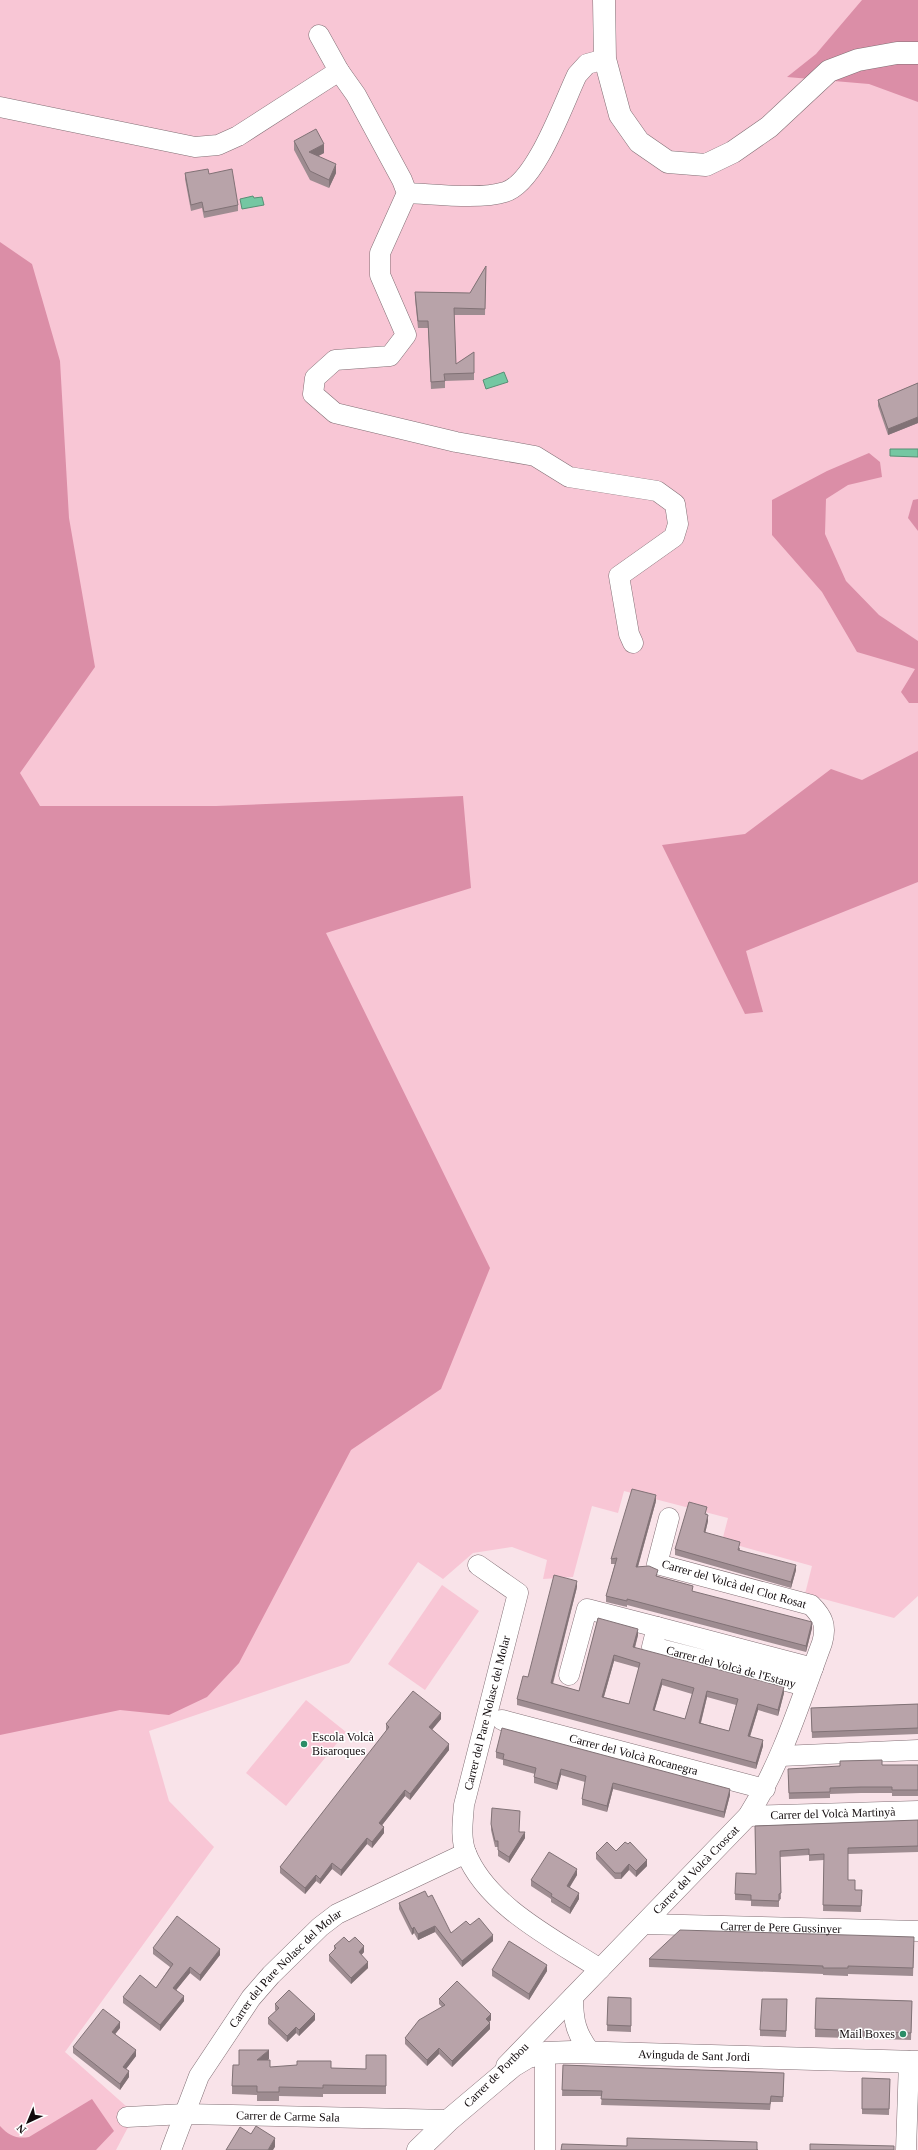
<svg xmlns="http://www.w3.org/2000/svg" width="918" height="2150" viewBox="0 0 918 2150" font-family="Georgia,serif">
<style>
.green{fill:#f8c6d5}
.forest{fill:#db8ea7}
.water{fill:#74c7a2;stroke:#578f75}
.lines{fill:none;stroke-linecap:round;stroke-linejoin:round}
.street-casing{stroke:#826f75;stroke-width:21}
.secondary-casing{stroke:#826f75;stroke-width:23}
.primary-casing{stroke:#826f75;stroke-width:23}
.street{stroke:#fff;stroke-width:20}
.secondary{stroke:#fff;stroke-width:22}
.primary{stroke:#fff;stroke-width:22}
.wall{fill:#9e8c91;fill-rule:evenodd}
.shaded-wall{fill:#817276}
.building{fill:#b8a3a9;stroke:#817276;fill-rule:evenodd}
.poi-dot{fill:#2a8d67;stroke:#fff;stroke-width:1.5}
.labels{text-anchor:middle;stroke-width:3;stroke-linejoin:round;paint-order:stroke}
.street-label{font-size:12px;fill:#120b0d;stroke:#fff}
.poi-label{font-size:12px;fill:#120b0d;stroke:#fff;text-anchor:start}
</style>
<rect width="100%" height="100%" fill="#f9e3e9"/>
<g class="green">
<polygon points="0,0 918,0 918,1596 894,1618 805,1594 812,1566 722,1541 728,1518 624,1491 618,1513 592,1506 573,1577 543,1579 547,1560 512,1547 473,1553 443,1579 418,1562 349,1663 149,1731 169,1801 214,1847 65,2052 135,2114 116,2150 0,2150"/>
<polygon points="442,1585 479,1611 425,1690 388,1664"/>
<polygon points="306,1700 346,1732 286,1806 246,1773"/>
</g>
<g class="forest">
<polygon points="862,0 918,0 918,102 869,84 787,77 816,54"/>
<polygon points="0,242 32,264 60,361 69,518 95,667 20,773 40,806 216,806 463,796 471,888 326,933 490,1268 441,1389 351,1450 239,1663 207,1697 169,1715 120,1710 0,1735"/>
<polygon points="869,453 880,462 882,477 848,485 826,499 825,534 846,581 879,615 918,641 918,703 909,703 901,692 915,669 857,652 822,592 772,535 772,500 827,471"/>
<polygon points="918,499 918,531 908,518 913,500"/>
<polygon points="918,751 918,882 746,951 763,1012 745,1014 662,845 745,834 831,769 862,780"/>
<path d="M92,2099l22,32 -18,19h-96v-24c9,10 17,13 29,11z"/>
</g>
<g class="water">
<polygon points="253,196 254,198 262,197 264,205 242,209 240,199"/>
<polygon points="504,372 508,382 486,389 483,380"/>
<polygon points="890,449 918,449 918,457 890,456"/>
</g>
<g class="lines">
<g class="street-casing">
<g id="street">
<polyline points="319,35 339,71 356,95 402,180 407,193 380,253 380,275 406,335 390,356 335,360 315,378 313,394 335,413 456,442 535,456 569,477 657,491 675,504 678,524 674,537 619,576 629,634 633,643"/>
<polyline points="0,107 195,147 218,145 238,136 339,71"/>
<path d="M407,193c27,1 73,7 98,-1 31,-9 58,-88 72,-117l10,-11 18,-5"/>
<path d="M478,1565l40,28 -54,212c-1,15 -4,33 2,48 21,53 88,86 134,116"/>
<polyline points="569,1675 587,1609 657,1627"/>
<polyline points="806,1686 652,1647 657,1627 813,1668"/>
<path id="s1" d="M502,1720l263,69"/>
<polyline points="781,1756 918,1750"/>
<path id="s2" d="M748,1816l170,-5"/>
<path id="s3" d="M644,1924l274,7"/>
<path d="M573,1997c0,24 3,37 18,56"/>
<polyline points="545,2053 545,2150"/>
<path id="s4" d="M506,2066l242,-250c34,-54 52,-114 74,-173 5,-17 1,-26 -11,-38l-154,-41 12,-46"/>
<path id="s5" d="M127,2117l58,-3 264,6"/>
<path id="s6" d="M171,2150l28,-74 52,-78 20,-23 49,-48 17,-13 129,-61"/>
<polyline points="906,2150 909,2061"/>
</g>
</g>
<g class="secondary-casing">
<polyline id="secondary" points="604,0 605,59 620,115 639,142 668,162 706,165 733,152 769,127 829,71 858,60 897,53 918,53"/>
</g>
<g class="primary-casing">
<g id="primary">
<path id="s7" d="M418,2150l31,-30 64,-54 15,-9 17,-4 27,-1 346,10"/>
</g>
</g>
<use href="#street" class="street"/>
<use href="#secondary" class="secondary"/>
<use href="#primary" class="primary"/>
</g>
<g class="wall">
<polygon points="294,141 324,153 318,156 336,173 329,188 310,180 294,150"/>
<polygon points="185,173 209,174 238,205 238,211 204,218 202,208 191,211 185,179"/>
<polygon points="486,266 485,315 454,315 456,364 474,352 474,380 445,381 445,388 431,389 428,328 418,328 415,299 415,292 470,293"/>
<polygon points="918,383 918,423 888,435 878,406 878,400"/>
<polygon points="656,1501 638,1567 658,1576 693,1592 812,1628 806,1652 627,1605 627,1607 606,1602 606,1596 615,1564 611,1564 611,1559"/>
<polygon points="707,1513 707,1515 708,1521 705,1533 740,1548 740,1550 796,1570 791,1588 675,1555 675,1549"/>
<path d="M577,1587l-24,97 26,7 19,-73 40,17 -3,13 149,45 -6,23 -20,-6 -8,27 13,9 -7,23 -239,-64v-6zM614,1661l25,7 -10,36 -25,-7zM662,1685l30,9 -7,25 -31,-8zM707,1697l29,8 -7,26 -28,-8z"/>
<polygon points="918,1704 918,1734 812,1738 811,1708"/>
<polygon points="441,1719 432,1730 449,1750 410,1800 405,1796 382,1825 384,1833 372,1848 367,1844 341,1876 332,1869 320,1884 316,1881 305,1894 280,1873 280,1867 387,1731 386,1730 386,1724"/>
<polygon points="496,1752 730,1795 724,1818 613,1789 607,1812 582,1805 582,1799 585,1782 561,1775 557,1790 534,1783 534,1777 535,1774 503,1765 503,1760 496,1758"/>
<polygon points="882,1765 918,1765 918,1796 892,1796 892,1793 861,1793 830,1794 830,1798 789,1799 788,1775"/>
<polygon points="492,1808 520,1832 525,1838 509,1863 498,1856 498,1847 495,1847 491,1830"/>
<polygon points="918,1820 918,1852 848,1854 848,1880 855,1890 862,1890 861,1912 823,1911 824,1860 809,1861 809,1855 780,1857 781,1899 779,1900 779,1907 751,1906 751,1901 735,1900 735,1894 756,1874 755,1826"/>
<polygon points="616,1851 647,1866 636,1877 629,1870 621,1879 615,1879 596,1859 596,1853"/>
<polygon points="577,1875 570,1887 579,1899 570,1914 551,1902 551,1899 531,1886 531,1880"/>
<polygon points="428,1897 451,1933 493,1941 462,1967 435,1932 418,1940 414,1933 412,1935 399,1909 399,1903"/>
<polygon points="349,1942 364,1952 361,1955 368,1968 351,1984 329,1961 329,1955 334,1950 334,1946"/>
<polygon points="914,1945 913,1976 848,1974 848,1976 823,1975 823,1974 649,1967 649,1959"/>
<polygon points="153,1948 220,1955 200,1981 190,1973 176,1990 184,2001 160,2031 123,2003 123,1997 156,1988 170,1967 153,1954"/>
<polygon points="492,1970 547,1971 529,2000 492,1976"/>
<polygon points="608,1997 631,1998 631,2032 607,2031"/>
<polygon points="816,1998 912,2001 911,2040 815,2037"/>
<polygon points="439,1999 491,2020 489,2022 490,2029 452,2067 439,2054 427,2066 405,2044 405,2038 442,2007 439,2004"/>
<polygon points="787,1999 786,2037 760,2036 760,2030"/>
<polygon points="275,2004 315,2020 299,2036 296,2033 287,2042 268,2024 268,2018 276,2011 275,2010"/>
<polygon points="120,2028 115,2034 136,2056 126,2069 129,2077 120,2090 73,2053 73,2047"/>
<polygon points="386,2055 386,2094 323,2094 323,2097 279,2096 279,2101 257,2101 257,2095 232,2094 232,2086 239,2065 269,2059 267,2060 270,2067 366,2069"/>
<polygon points="563,2065 784,2073 783,2102 771,2102 770,2110 601,2105 602,2096 562,2096"/>
<polygon points="862,2078 890,2079 889,2115 862,2114"/>
</g>
<g class="shaded-wall">
<polygon points="324,144 324,153 309,161 309,152"/>
<polygon points="336,164 336,173 329,188 329,180"/>
<polygon points="918,417 918,423 888,435 888,429"/>
<polygon points="656,1495 656,1501 636,1573 636,1567"/>
<polygon points="708,1515 708,1521 704,1538 704,1532"/>
<polygon points="796,1565 796,1570 791,1588 791,1582"/>
<polygon points="577,1581 577,1587 551,1689 551,1683"/>
<polygon points="812,1622 812,1628 806,1652 806,1646"/>
<polygon points="638,1629 638,1635 633,1653 633,1647"/>
<polygon points="614,1655 614,1661 602,1703 602,1697"/>
<polygon points="662,1679 662,1685 653,1716 653,1710"/>
<polygon points="784,1687 784,1693 778,1716 778,1710"/>
<polygon points="707,1691 707,1697 699,1729 699,1723"/>
<polygon points="758,1704 758,1710 748,1742 748,1736"/>
<polygon points="441,1713 441,1719 429,1733 429,1727"/>
<polygon points="763,1740 763,1746 756,1769 756,1763"/>
<polygon points="449,1744 449,1750 410,1800 410,1794"/>
<polygon points="561,1769 561,1775 557,1790 557,1784"/>
<polygon points="613,1783 613,1789 607,1812 607,1806"/>
<polygon points="730,1789 730,1795 724,1818 724,1812"/>
<polygon points="405,1790 405,1796 379,1829 379,1823"/>
<polygon points="384,1827 384,1833 372,1848 372,1842"/>
<polygon points="525,1832 525,1838 509,1863 509,1857"/>
<polygon points="367,1838 367,1844 341,1876 341,1870"/>
<polygon points="647,1860 647,1866 636,1877 636,1871"/>
<polygon points="332,1863 332,1869 320,1884 320,1879"/>
<polygon points="629,1864 629,1870 621,1879 621,1873"/>
<polygon points="577,1869 577,1875 567,1891 567,1886"/>
<polygon points="316,1875 316,1881 305,1894 305,1888"/>
<polygon points="579,1893 579,1899 570,1914 570,1908"/>
<polygon points="435,1926 435,1932 418,1940 418,1934"/>
<polygon points="414,1927 414,1933 412,1935 412,1929"/>
<polygon points="493,1935 493,1941 462,1967 462,1961"/>
<polygon points="364,1946 364,1952 359,1958 359,1952"/>
<polygon points="220,1949 220,1955 200,1981 200,1975"/>
<polygon points="368,1962 368,1968 351,1984 351,1978"/>
<polygon points="547,1965 547,1971 529,2000 529,1994"/>
<polygon points="190,1967 190,1973 173,1994 173,1988"/>
<polygon points="184,1996 184,2001 160,2031 160,2025"/>
<polygon points="315,2014 315,2020 299,2036 299,2030"/>
<polygon points="491,2014 491,2020 486,2025 486,2019"/>
<polygon points="120,2022 120,2028 112,2038 112,2032"/>
<polygon points="490,2023 490,2029 452,2067 452,2061"/>
<polygon points="296,2027 296,2033 287,2042 287,2036"/>
<polygon points="439,2048 439,2054 427,2066 427,2060"/>
<polygon points="136,2050 136,2056 123,2073 123,2067"/>
<polygon points="269,2050 269,2059 257,2069 257,2060"/>
<polygon points="129,2071 129,2077 120,2090 120,2084"/>
<polygon points="275,2138 275,2147 273,2150 268,2150"/>
</g>
<g class="building">
<polygon points="316,129 324,144 309,152 336,164 329,180 310,171 294,141"/>
<polygon points="208,169 209,174 232,169 238,205 204,212 202,202 191,205 185,173"/>
<polygon points="486,266 485,309 454,308 456,364 474,352 474,373 444,374 445,381 431,382 428,321 418,321 415,292 470,293"/>
<polygon points="918,383 918,417 888,429 878,400"/>
<polygon points="632,1489 656,1495 636,1567 649,1566 658,1570 656,1576 693,1586 692,1591 812,1622 806,1646 627,1599 627,1601 606,1596 617,1558 611,1559"/>
<polygon points="689,1502 707,1507 705,1514 708,1515 704,1532 740,1542 738,1550 796,1565 791,1582 675,1549"/>
<path d="M554,1575l23,6 -26,102 28,8 19,-73 40,11 -5,18 151,40 -6,23 -20,-6 -10,32 15,4 -7,23 -239,-64 6,-23 5,1zM614,1655l26,8 -11,41 -27,-7zM662,1679l32,9 -9,31 -32,-9zM707,1691l31,8 -9,32 -30,-8z"/>
<polygon points="413,1691 441,1713 429,1727 449,1744 410,1794 405,1790 379,1823 384,1827 372,1842 367,1838 341,1870 332,1863 320,1879 316,1875 305,1888 280,1867 389,1727 386,1724"/>
<polygon points="918,1704 918,1728 812,1732 811,1708"/>
<polygon points="502,1728 730,1789 724,1812 613,1783 607,1806 582,1799 586,1776 561,1769 557,1784 534,1777 536,1768 503,1759 504,1754 496,1752"/>
<polygon points="882,1760 882,1765 918,1765 918,1790 892,1790 892,1787 861,1787 830,1788 830,1792 789,1793 788,1769 840,1766 840,1761"/>
<polygon points="492,1808 520,1811 519,1832 525,1832 509,1857 498,1850 498,1841 495,1841 491,1824"/>
<polygon points="918,1820 918,1846 848,1848 848,1880 855,1880 855,1890 862,1890 861,1906 823,1905 824,1854 809,1855 809,1849 780,1851 781,1893 779,1894 779,1901 751,1900 751,1895 735,1894 736,1873 756,1874 755,1826"/>
<polygon points="607,1842 616,1851 625,1842 628,1844 630,1842 647,1860 636,1871 629,1864 621,1873 615,1873 596,1853"/>
<polygon points="549,1852 577,1869 567,1886 579,1893 570,1908 551,1896 552,1894 531,1880"/>
<polygon points="425,1891 428,1897 432,1895 451,1933 466,1921 470,1925 479,1918 493,1935 462,1961 435,1926 418,1934 414,1927 412,1929 399,1903"/>
<polygon points="177,1916 220,1949 200,1975 190,1967 173,1988 184,1996 160,2025 123,1997 140,1975 156,1988 173,1964 153,1948"/>
<polygon points="680,1930 914,1937 913,1968 848,1966 848,1968 823,1968 823,1966 649,1959"/>
<polygon points="344,1937 349,1942 355,1937 364,1946 359,1952 368,1962 351,1978 329,1955 336,1948 334,1946"/>
<polygon points="509,1941 547,1965 529,1994 492,1970"/>
<polygon points="457,1981 491,2014 486,2019 490,2023 452,2061 439,2048 427,2060 405,2038 419,2020 445,2005 439,1999"/>
<polygon points="289,1990 315,2014 299,2030 296,2027 287,2036 268,2018 279,2008 275,2004"/>
<polygon points="608,1997 631,1998 631,2026 607,2025"/>
<polygon points="816,1998 912,2001 911,2033 815,2029"/>
<polygon points="762,1999 787,1999 786,2031 760,2030"/>
<polygon points="103,2009 120,2022 112,2032 136,2050 123,2067 129,2071 120,2084 73,2047"/>
<polygon points="239,2050 269,2050 257,2060 270,2060 270,2067 297,2065 297,2061 331,2061 331,2068 366,2069 366,2055 386,2055 386,2086 323,2085 323,2088 279,2087 279,2092 257,2092 257,2086 232,2086 233,2065 239,2065"/>
<polygon points="563,2065 784,2073 783,2097 771,2096 770,2104 601,2099 602,2091 562,2090"/>
<polygon points="862,2078 890,2079 889,2109 862,2109"/>
<polygon points="256,2126 275,2138 268,2150 226,2150 240,2127 251,2134"/>
<polygon points="627,2138 757,2142 757,2150 758,2150 561,2150 562,2144 627,2146"/>
<polygon points="810,2144 894,2146 894,2150 810,2150"/>
</g>
<g class="poi-dot">
<circle cx="304" cy="1744" r="4"/>
<circle cx="903" cy="2034" r="4"/>
</g>
<g class="labels">
<g class="street-label">
<text transform="translate(734 1584) rotate(16)" y="4">Carrer del Volcà del Clot Rosat</text>
<text transform="translate(731 1667) rotate(15)" y="4">Carrer del Volcà de l'Estany</text>
<text transform="translate(487 1713) rotate(-76)" y="4">Carrer del Pare Nolasc del Molar</text>
<text dy="4" stroke="none"><textPath href="#s1" startOffset="136">Carrer del Volcà Rocanegra</textPath></text>
<text dy="4" stroke="none"><textPath href="#s2" startOffset="85">Carrer del Volcà Martinyà</textPath></text>
<text dy="4" stroke="none"><textPath href="#s4" startOffset="273">Carrer del Volcà Croscat</textPath></text>
<text dy="4" stroke="none"><textPath href="#s3" startOffset="137">Carrer de Pere Gussinyer</textPath></text>
<text dy="4" stroke="none"><textPath href="#s6" startOffset="218">Carrer del Pare Nolasc del Molar</textPath></text>
<text dy="4" stroke="none"><textPath href="#s7" startOffset="311">Avinguda de Sant Jordi</textPath></text>
<text transform="translate(496 2075) rotate(-45)" y="4">Carrer de Portbou</text>
<text dy="4" stroke="none"><textPath href="#s5" startOffset="161">Carrer de Carme Sala</textPath></text>
</g>
<g class="poi-label">
<text x="312" y="1741">Escola Volcà<tspan x="312" dy="14">Bisaroques</tspan></text>
<text x="895" y="2038" text-anchor="end">Mail Boxes</text>
</g>
</g>
<g transform="translate(28 2122) rotate(224)" stroke="#ffffff" stroke-width="3" paint-order="stroke">
<path d="M0-3L7 15L0 10L-7 15Z" fill="#120b0d"/>
<text y="-6" font-size="11" font-weight="bold" text-anchor="middle" fill="#120b0d">N</text>
</g>
</svg>
